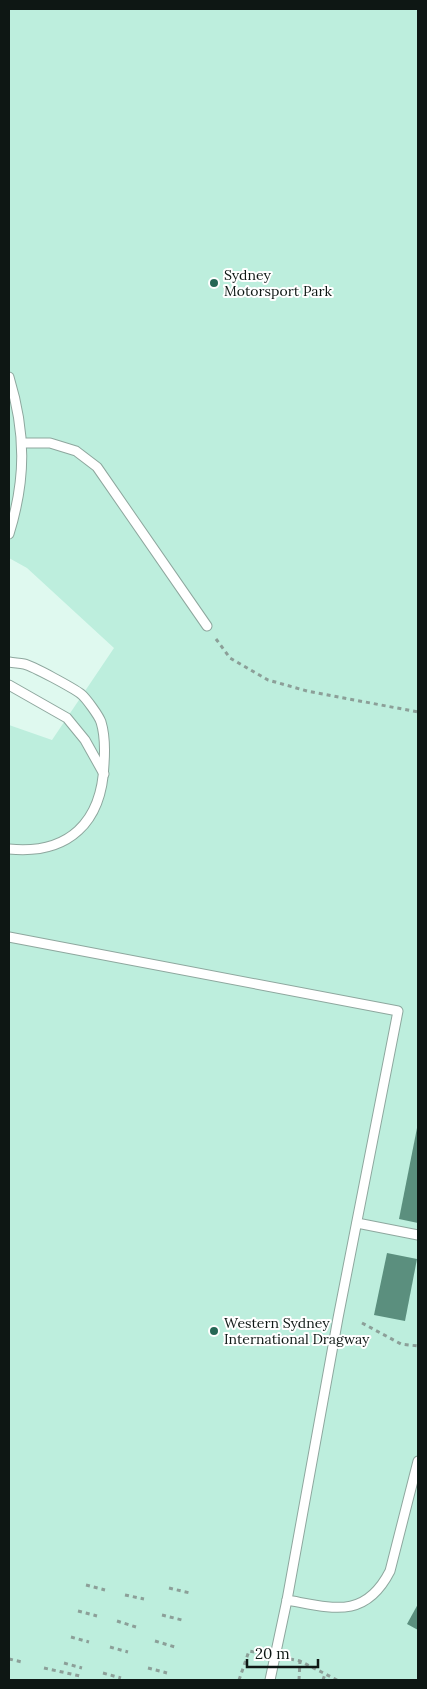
<svg xmlns="http://www.w3.org/2000/svg" width="427" height="1689" viewBox="0 0 427 1689" font-family="Lora,serif">
<style>
.green{fill:#bdeedd}
.building{fill:#5b8f7e}
.lines{fill:none;stroke-linecap:round;stroke-linejoin:round}
.lane-casing{stroke:#8ea79e;stroke-width:11}
.path{stroke:#8c9f98;stroke-width:3;stroke-dasharray:4 4;stroke-linecap:butt}
.lane{stroke:#fff;stroke-width:9}
.poi-dot{fill:#266755;stroke:#fff;stroke-width:2}
.labels{text-anchor:middle;stroke-width:4;stroke-linejoin:round;paint-order:stroke}
.poi-label{font-size:14px;fill:#0e1714;stroke:#fff;text-anchor:start}
</style>
<rect width="100%" height="100%" fill="#dff9ef"/>
<polygon class="green" points="9,9 418,9 418,1680 9,1680 9,725 52,740 114,648 27,568 9,558"/>
<g class="building">
<polygon points="417,1128 418,1128 418,1223 399,1219"/>
<polygon points="387,1253 417,1259 405,1321 374,1315"/>
<polygon points="418,1604 418,1630 407,1624"/>
</g>
<g class="lines">
<g class="lane-casing">
<g id="lane">
<path d="M9,377c17,56 17,102 0,157"/>
<polyline points="22,443 50,443 76,451 97,467 207,626"/>
<path d="M9,662c5,1 10,1 15,2 9,2 49,24 57,30 5,4 18,22 20,28 4,13 4,28 3,42 -2,58 -35,91 -95,85"/>
<polyline points="9,685 67,718 85,740 104,774"/>
<polyline points="9,937 398,1011 338,1318 287,1600 270,1680"/>
<polyline points="357,1223 418,1235"/>
<path d="M287,1600c45,8 78,20 103,-29l28,-110"/>
</g>
</g>
<g class="path">
<polyline points="216,639 230,658 268,680 307,691 418,712"/>
<polyline points="362,1323 401,1344 418,1346"/>
<polyline points="86,1585 105,1590"/>
<polyline points="169,1588 190,1593"/>
<polyline points="125,1595 144,1599"/>
<polyline points="78,1611 97,1616"/>
<polyline points="162,1615 182,1620"/>
<polyline points="117,1621 136,1627"/>
<polyline points="71,1637 89,1642"/>
<polyline points="155,1641 175,1647"/>
<polyline points="110,1647 128,1652"/>
<polyline points="9,1659 22,1662"/>
<polyline points="290,1659 300,1661 337,1680"/>
<polyline points="64,1663 82,1668"/>
<polyline points="44,1668 80,1676"/>
<polyline points="148,1668 167,1673"/>
<polyline points="103,1673 121,1678"/>
<polyline points="239,1680 249,1651 260,1653"/>
<polyline points="299,1680 300,1661"/>
<polyline points="323,1680 325,1674"/>
</g>
<use href="#lane" class="lane"/>
</g>
<g class="poi-dot">
<circle cx="214" cy="283" r="5"/>
<circle cx="214" cy="1331" r="5"/>
</g>
<g class="labels">
<g class="poi-label">
<text x="224" y="280">Sydney<tspan x="224" dy="16">Motorsport Park</tspan></text>
<text x="224" y="1328">Western Sydney<tspan x="224" dy="16">International Dragway</tspan></text>
</g>
</g>
<rect width="427" height="1689" fill="none" stroke="#0e1714" stroke-width="20"/>
<path d="M247 1659v8h71v-8" fill="none" stroke="#0e1714" stroke-width="2.5"/>
<text x="255" y="1659" font-size="15" fill="#0e1714" stroke="#ffffff" stroke-width="4" paint-order="stroke">20 m</text>
</svg>
